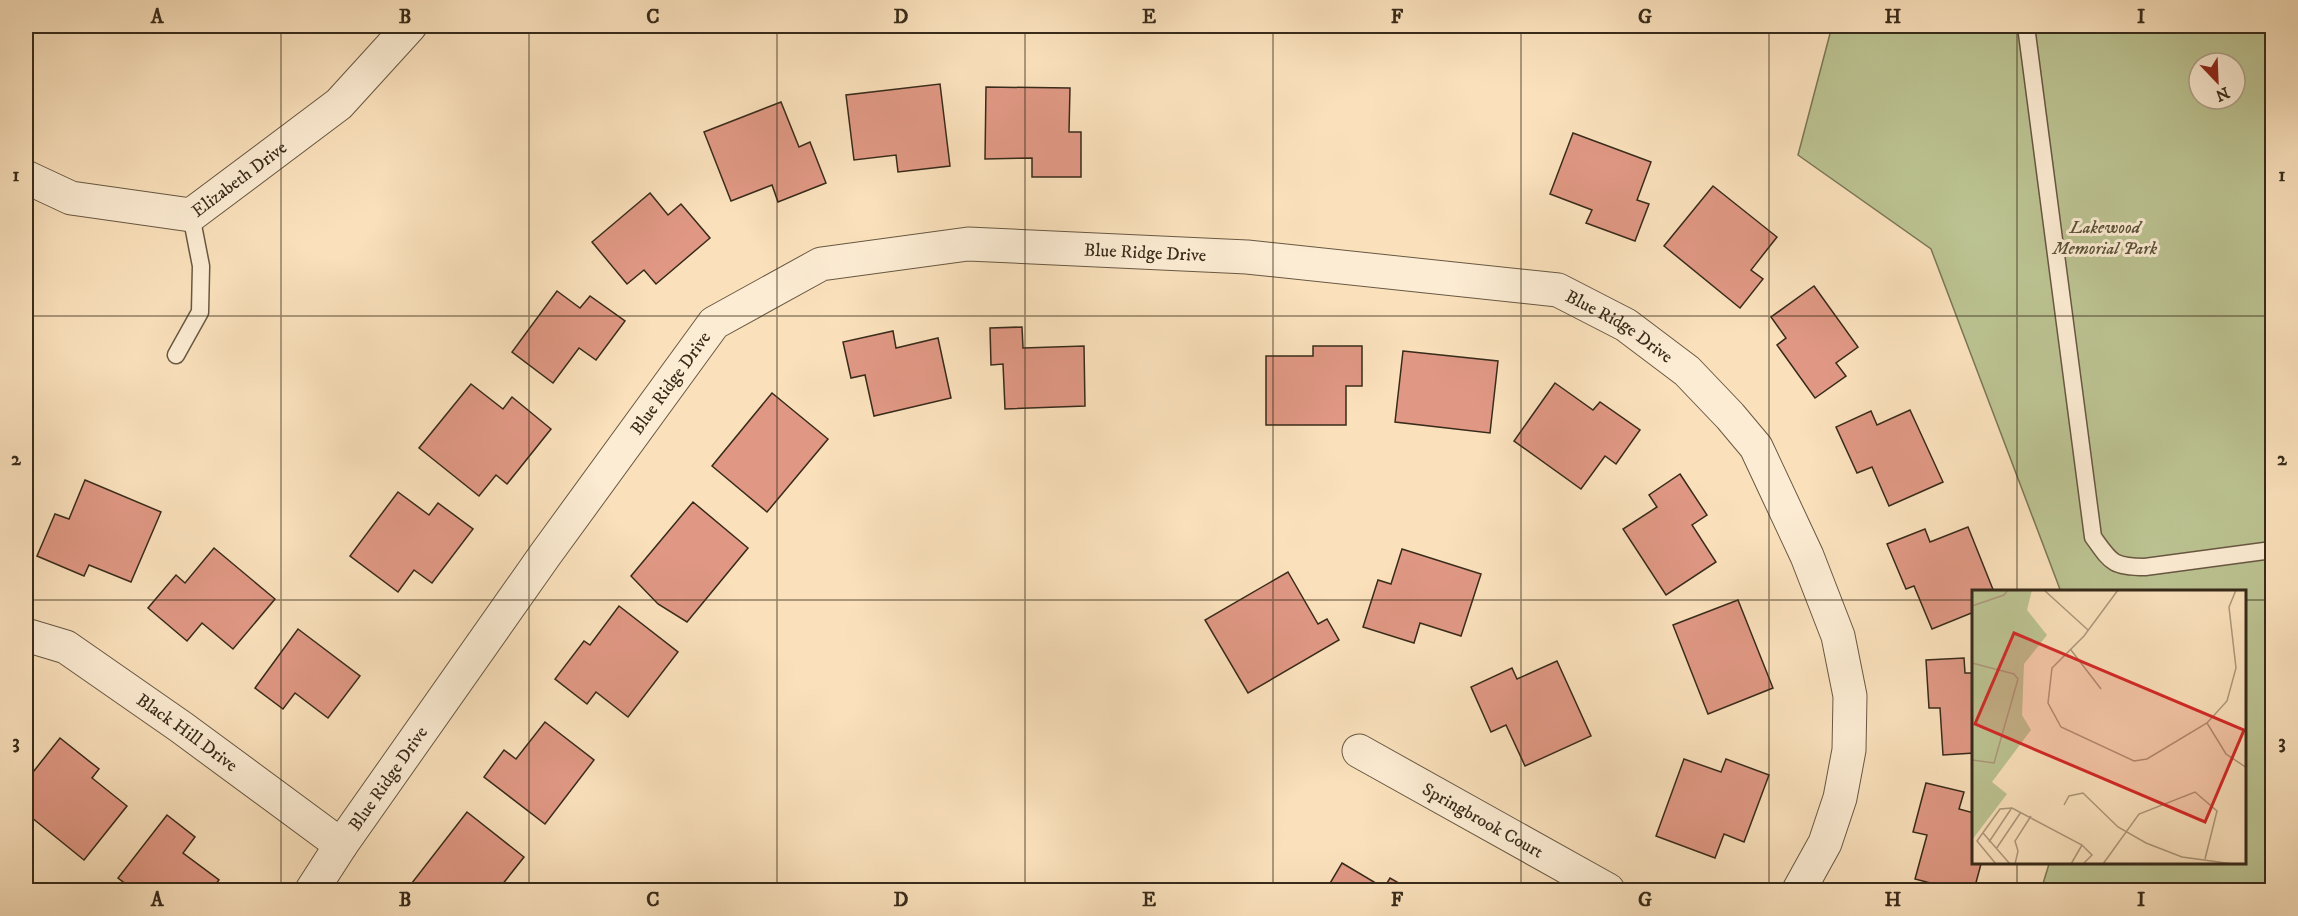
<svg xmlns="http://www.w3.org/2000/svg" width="2298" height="916" viewBox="0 0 2298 916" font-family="'IM FELL DW Pica',serif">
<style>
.green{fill:#bcc392;stroke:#7a7756;stroke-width:1.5;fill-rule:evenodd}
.building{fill:#e09884;stroke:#382b1a;stroke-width:1.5}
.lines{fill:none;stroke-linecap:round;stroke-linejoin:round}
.lane-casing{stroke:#685842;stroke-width:19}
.street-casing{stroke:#685842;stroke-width:35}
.lane{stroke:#fcecd3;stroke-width:16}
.street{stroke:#fcecd3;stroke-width:33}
.grid{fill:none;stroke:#382b1a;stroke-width:1.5;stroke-opacity:0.55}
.labels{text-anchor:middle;stroke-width:6;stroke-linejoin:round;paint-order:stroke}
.street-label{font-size:18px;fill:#382b1a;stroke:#fcecd3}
.park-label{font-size:18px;font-style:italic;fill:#595138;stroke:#fcecd3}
.inset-road{fill:none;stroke:#ac987b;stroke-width:1.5}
.view{fill:#d62828;fill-opacity:0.15;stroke:#d62828;stroke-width:3}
.inset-edge{fill:none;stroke:#382b1a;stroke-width:3}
.neatline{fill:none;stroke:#382b1a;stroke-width:2}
.grid-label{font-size:20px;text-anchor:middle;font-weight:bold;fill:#382b1a}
</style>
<rect width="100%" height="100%" fill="#fae1bc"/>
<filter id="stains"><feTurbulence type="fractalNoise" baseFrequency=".00333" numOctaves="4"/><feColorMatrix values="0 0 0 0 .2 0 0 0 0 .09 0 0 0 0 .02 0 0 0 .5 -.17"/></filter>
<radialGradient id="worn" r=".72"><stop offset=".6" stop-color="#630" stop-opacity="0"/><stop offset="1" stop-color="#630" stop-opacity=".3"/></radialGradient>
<path class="green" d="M1832,26h440v864h-231l8,-26h197v-272h-185l-130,-343 -133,-94zM2199,63h36v36h-36z"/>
<g class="building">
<polygon points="940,84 950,166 898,172 896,155 854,160 846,95"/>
<polygon points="986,87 1070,88 1069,132 1081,132 1081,177 1032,177 1032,158 985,159"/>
<polygon points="781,102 799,147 810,142 826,183 778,202 772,185 731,201 704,132"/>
<polygon points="1573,133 1651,162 1637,200 1649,204 1635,241 1586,223 1592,210 1550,194"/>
<polygon points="1713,186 1777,237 1751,270 1763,279 1740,308 1664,246"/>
<polygon points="650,193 668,215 681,204 710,238 656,284 644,270 627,284 592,242"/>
<polygon points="1814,286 1858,347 1836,363 1846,376 1815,398 1777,345 1786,338 1771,317"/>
<polygon points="557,291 580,308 590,296 625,321 596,360 579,348 553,383 512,352"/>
<polygon points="1022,327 1023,348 1084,346 1085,406 1005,409 1003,364 991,365 990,328"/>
<polygon points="893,331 896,348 938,338 951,398 874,416 865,375 851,378 843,342"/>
<polygon points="1313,346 1362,346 1362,386 1346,386 1346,425 1266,425 1266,356 1313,356"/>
<polygon points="1403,351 1498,361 1490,433 1395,422"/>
<polygon points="1555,383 1593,410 1600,402 1640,430 1616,464 1605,456 1581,489 1514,441"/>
<polygon points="471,384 503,409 512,397 551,429 507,484 496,475 479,496 419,448"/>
<polygon points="772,393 828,439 767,512 712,466"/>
<polygon points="1910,410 1943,482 1889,506 1872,467 1857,473 1836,427 1871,411 1877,425"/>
<polygon points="1680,474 1707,515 1692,525 1716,562 1666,595 1623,529 1657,507 1649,495"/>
<polygon points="85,480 161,512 131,582 89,565 84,576 37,556 55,514 69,519"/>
<polygon points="398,492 429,515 438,503 473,529 432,583 414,570 398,592 350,556"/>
<polygon points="693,502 748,548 687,622 658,604 631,576"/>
<polygon points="1968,527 1994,592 1974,592 1974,612 1932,629 1914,586 1906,589 1887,544 1925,529 1930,542"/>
<polygon points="214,548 275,599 233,649 202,623 187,641 148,608 176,575 185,583"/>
<polygon points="1402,549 1481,574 1461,636 1420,623 1414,643 1363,627 1378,580 1391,584"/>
<polygon points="1288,572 1318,624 1327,619 1339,640 1248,693 1205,620"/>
<polygon points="1738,600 1773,688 1708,714 1673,625"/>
<polygon points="619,606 678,652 628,717 596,692 587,704 555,679 584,641 590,645"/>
<polygon points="298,629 360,676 328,718 295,693 283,709 255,688"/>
<polygon points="1964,658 1965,673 1974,673 1974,753 1943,755 1940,708 1929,708 1926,660"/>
<polygon points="1557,661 1591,736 1525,766 1506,725 1491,732 1471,687 1512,668 1517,679"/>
<polygon points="545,722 594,760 545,824 484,777 504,750 516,759"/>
<polygon points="60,738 99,769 92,778 127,806 84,860 26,813 26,781"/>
<polygon points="1684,759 1721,772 1726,759 1769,775 1744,842 1724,834 1715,858 1656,836"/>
<polygon points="1926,783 1964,792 1959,809 1974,813 1974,864 1981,864 1974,890 1957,890 1915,879 1927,835 1913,832"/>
<polygon points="467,812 524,857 498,890 411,890 408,888"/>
<polygon points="167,815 195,837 183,853 219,880 211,890 134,890 118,878"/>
<polygon points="1342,863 1384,888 1390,878 1411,890 1326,890"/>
</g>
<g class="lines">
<g class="lane-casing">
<g id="lane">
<path d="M2026,26l67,511c18,25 19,30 52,30l127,-17"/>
<polyline points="176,355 200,312 201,266 191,215"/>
</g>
</g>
<g class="street-casing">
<g id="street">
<path id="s1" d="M26,177l45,21 120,17 148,-111 71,-78"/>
<path id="s2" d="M26,635l40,12 115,80 160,118"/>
<path id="s3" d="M1359,751l249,139"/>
<path id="s4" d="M312,890l29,-45 204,-290 169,-232 107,-59 147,-20 279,13 311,33 68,35 61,46 43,45 26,31 51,109 31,80 12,60 -1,54 -9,48 -15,45 -26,47"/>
</g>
</g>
<use href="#lane" class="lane"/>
<use href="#street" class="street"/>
</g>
<path class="grid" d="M281,26v864M529,26v864M777,26v864M1025,26v864M1273,26v864M1521,26v864M1769,26v864M2017,26v566M26,316h2246M26,600h1948M2246,600h26M2017,864v26"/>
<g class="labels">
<g class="street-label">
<text dy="6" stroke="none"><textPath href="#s1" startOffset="231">Elizabeth Drive</textPath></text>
<text dy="6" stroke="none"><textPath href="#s4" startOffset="1143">Blue Ridge Drive</textPath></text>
<text dy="6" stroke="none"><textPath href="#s4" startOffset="1629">Blue Ridge Drive</textPath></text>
<text dy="6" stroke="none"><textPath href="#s4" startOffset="621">Blue Ridge Drive</textPath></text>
<text dy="6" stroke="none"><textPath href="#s2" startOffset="190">Black Hill Drive</textPath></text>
<text dy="6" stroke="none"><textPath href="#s4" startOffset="135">Blue Ridge Drive</textPath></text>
<text dy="6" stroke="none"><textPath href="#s3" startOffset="142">Springbrook Court</textPath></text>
</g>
<g class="park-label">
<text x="2105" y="233">Lakewood<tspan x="2105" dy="21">Memorial Park</tspan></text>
</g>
</g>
<g transform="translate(1972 590)">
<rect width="274" height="274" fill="#fae1bc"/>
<path d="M0,0h60l-5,20 20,25 -23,29 -2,51 9,15 -39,52 15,12 -35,46z" fill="#bcc392"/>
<path class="inset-road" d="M72,0l44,40M146,0l-34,46 -32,32 -4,35 13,24 73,34 13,-2 60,-36 20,-22 9,-33 -7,-61 7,-17M0,16l32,-11 4,-5M99,60l30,39M0,73l42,11 4,5 -24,84 -22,-3M235,133l19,31 21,14M92,215l5,-9 14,-3 35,34 28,16 36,14 51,7M11,243l27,31M17,252l22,-33M24,259l25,-37M24,274l-19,-23 23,-32 12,-1 70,37 10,10 -9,9M43,274l3,-13 -3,-10 16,-25M99,274l11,-19M131,274l36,-50 56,-22 22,19 -12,48"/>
<path class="view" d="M42,43l230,97 -39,92 -230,-98z"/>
<rect width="274" height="274" class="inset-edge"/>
</g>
<rect width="2298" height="916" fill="none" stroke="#fae1bc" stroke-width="66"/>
<g transform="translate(2217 81) rotate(157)"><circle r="28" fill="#fcecd3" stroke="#ae9f89" stroke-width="1.5"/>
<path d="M0-4.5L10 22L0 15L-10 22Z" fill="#8f2418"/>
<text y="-9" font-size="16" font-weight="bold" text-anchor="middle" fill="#382b1a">N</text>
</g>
<rect x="33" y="33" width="2232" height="850" class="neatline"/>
<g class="grid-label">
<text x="157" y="23">A</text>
<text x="405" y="23">B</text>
<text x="653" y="23">C</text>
<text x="901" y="23">D</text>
<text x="1149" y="23">E</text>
<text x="1397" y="23">F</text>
<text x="1645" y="23">G</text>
<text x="1893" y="23">H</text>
<text x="2141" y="23">I</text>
<text x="16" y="181">1</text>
<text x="2282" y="181">1</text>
<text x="16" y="465">2</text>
<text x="2282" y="465">2</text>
<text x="16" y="748">3</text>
<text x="2282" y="748">3</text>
<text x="157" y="906">A</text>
<text x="405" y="906">B</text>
<text x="653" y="906">C</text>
<text x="901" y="906">D</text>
<text x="1149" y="906">E</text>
<text x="1397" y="906">F</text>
<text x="1645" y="906">G</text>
<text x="1893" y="906">H</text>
<text x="2141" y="906">I</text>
</g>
<rect width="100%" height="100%" filter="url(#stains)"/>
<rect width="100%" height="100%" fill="url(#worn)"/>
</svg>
